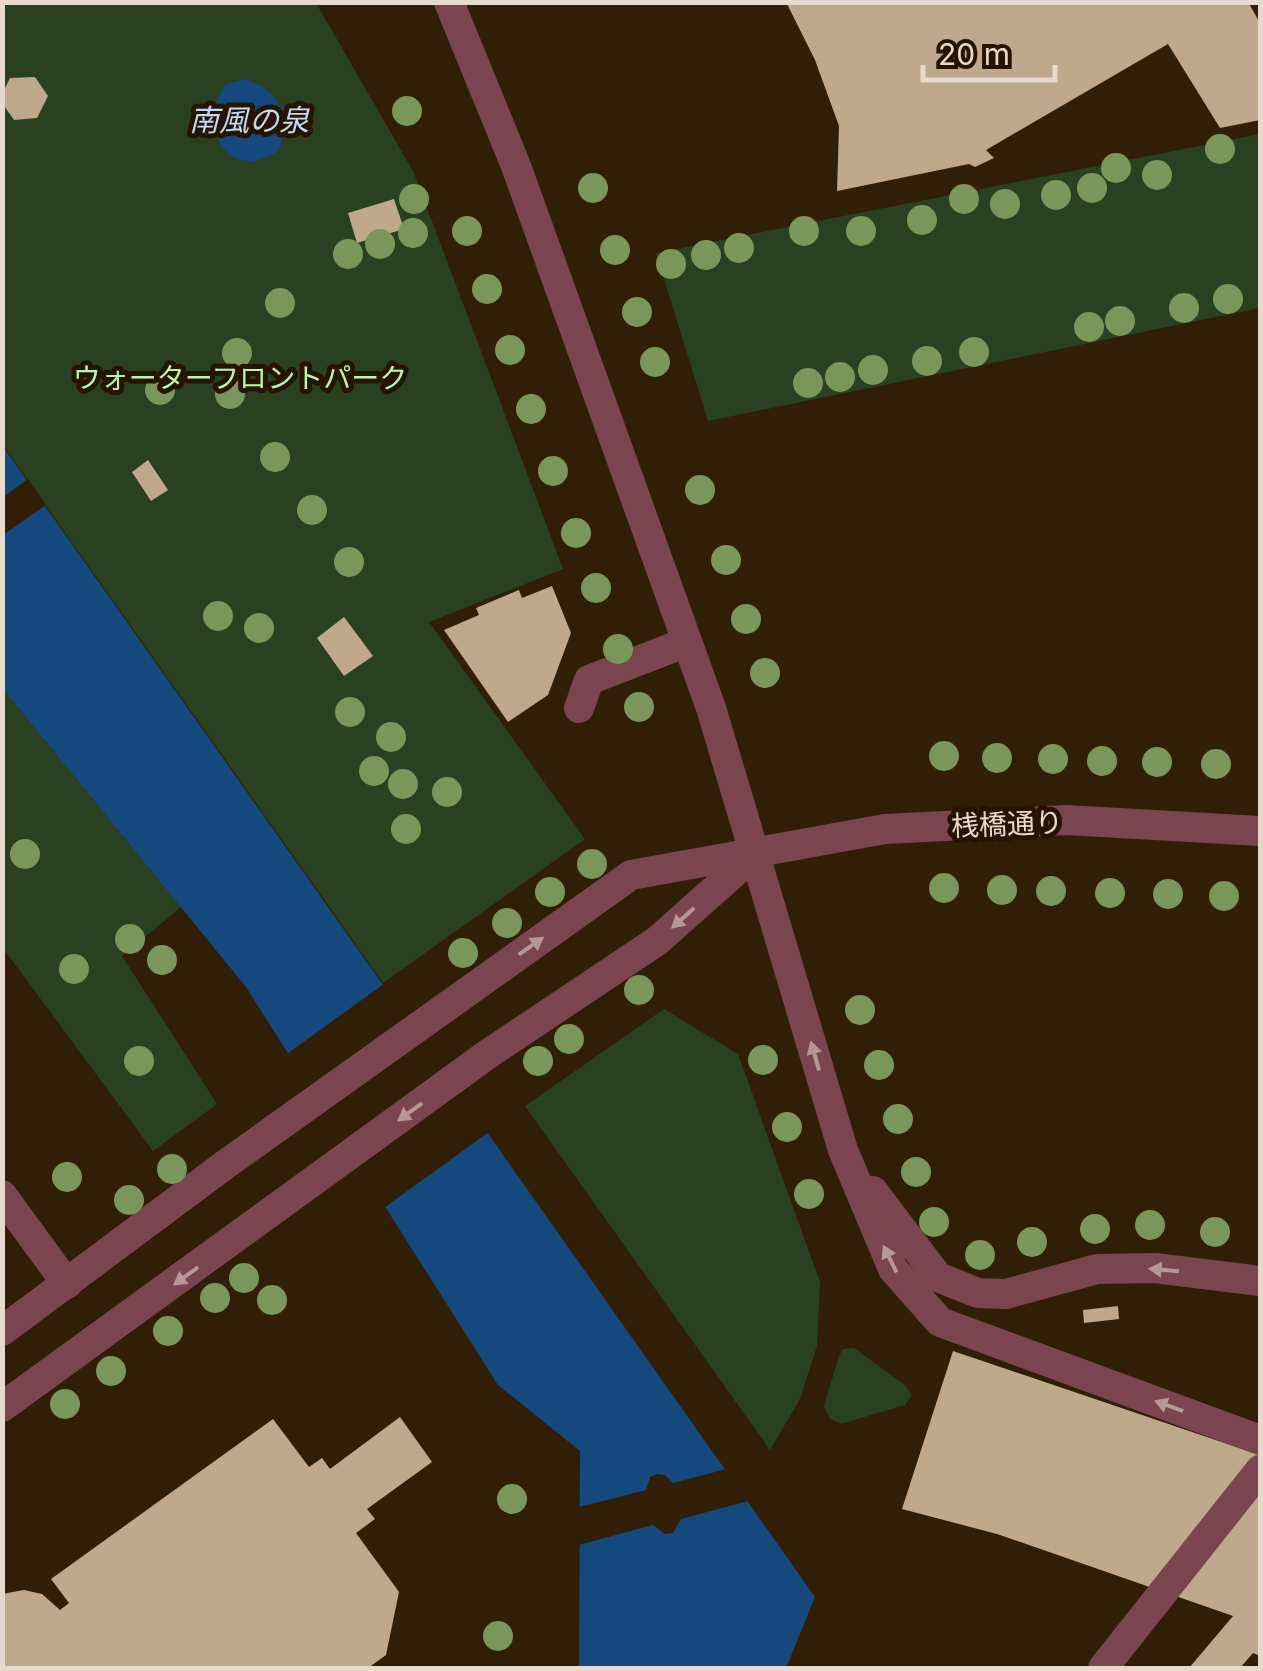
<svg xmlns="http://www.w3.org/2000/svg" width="1263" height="1671" viewBox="0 0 1263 1671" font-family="Inter,'Noto Sans JP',sans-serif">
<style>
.green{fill:#294120}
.water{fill:#15497e}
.pier{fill:#311e06}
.building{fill:#c0a88d}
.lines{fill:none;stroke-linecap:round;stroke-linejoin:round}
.minor{stroke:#7b4550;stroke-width:30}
.tree{fill:#7b965a}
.oneway{fill:#b69794}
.labels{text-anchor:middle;stroke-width:10;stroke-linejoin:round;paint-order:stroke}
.park-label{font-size:28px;fill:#b8f89f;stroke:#261400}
.street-label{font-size:28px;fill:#e7dacc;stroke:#261400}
.water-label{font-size:30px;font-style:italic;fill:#bed9f9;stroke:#261400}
</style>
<rect width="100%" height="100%" fill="#311e06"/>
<g class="green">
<polygon points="3,3 316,3 413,171 563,569 429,622 585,839 383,983 3,445"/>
<polygon points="1260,134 1260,308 708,421 656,253"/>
<polygon points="3,689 181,907 122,956 217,1104 153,1151 3,948"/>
<polygon points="664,1009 738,1054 820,1282 817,1346 800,1399 770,1450 525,1106"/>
<polygon points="854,1348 906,1386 912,1395 905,1405 841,1424 830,1419 824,1406 839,1356 843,1349"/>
</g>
<g class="water">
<path d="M245,79c35,11 47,37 34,71 -46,34 -86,-18 -53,-66z"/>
<polygon points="2,445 815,1597 786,1668 579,1668 580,1451 498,1385 246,987 3,689"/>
</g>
<g class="pier">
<polygon points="28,479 46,505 3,535 3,497"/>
<polygon points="388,981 493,1129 381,1210 284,1056"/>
<polygon points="730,1468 752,1500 681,1519 673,1533 665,1534 653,1525 575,1546 575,1508 646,1490 650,1477 657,1474 665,1475 673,1483"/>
</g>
<g class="building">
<polygon points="786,2 1248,2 1260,23 1260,120 1220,128 1168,44 986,150 994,158 975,167 969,164 837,191 839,126 815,60"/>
<polygon points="35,77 48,96 37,118 14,120 2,103 2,94 10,78"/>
<polygon points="394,199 404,229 357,243 348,213"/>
<polygon points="148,460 168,490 151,501 132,472"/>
<polygon points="552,586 571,633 548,695 508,722 444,630 479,615 476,608 519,590 522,598"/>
<polygon points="344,617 373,656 344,676 317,638"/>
<polygon points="1118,1306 1119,1319 1084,1323 1083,1310"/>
<polygon points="953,1351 1260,1455 1260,1656 1253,1653 1240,1668 1189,1668 1233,1616 997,1534 902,1509"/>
<polygon points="400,1417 432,1462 367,1509 375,1519 356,1533 399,1592 386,1655 368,1668 2,1668 2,1594 24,1590 42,1594 60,1610 69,1603 51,1579 273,1419 309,1467 322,1458 330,1469"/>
</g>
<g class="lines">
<g class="minor">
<polyline points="449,2 516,166 711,708 843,1150 893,1269 940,1322 1260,1440"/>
<polyline points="579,708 589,680 687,642"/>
<polyline points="873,1191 938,1277 978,1293 1006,1294 1097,1269 1155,1268 1260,1281"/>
<polyline points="2,1195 67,1284"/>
<polyline points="2,1331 226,1164 631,875 885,829 1066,820 1260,831"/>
<polyline points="2,1407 488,1054 657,941 756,853"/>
<polyline points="1103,1668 1260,1470"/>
</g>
</g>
<g class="tree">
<circle cx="407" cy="111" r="15"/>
<circle cx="1220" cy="149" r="15"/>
<circle cx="1116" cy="168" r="15"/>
<circle cx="1157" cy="175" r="15"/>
<circle cx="593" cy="188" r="15"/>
<circle cx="1092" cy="188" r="15"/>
<circle cx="1056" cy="195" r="15"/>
<circle cx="414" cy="199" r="15"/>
<circle cx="964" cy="199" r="15"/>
<circle cx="1005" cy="204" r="15"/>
<circle cx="922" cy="220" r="15"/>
<circle cx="467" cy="231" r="15"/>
<circle cx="804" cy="231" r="15"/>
<circle cx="861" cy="231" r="15"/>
<circle cx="413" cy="233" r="15"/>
<circle cx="380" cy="244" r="15"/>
<circle cx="739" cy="248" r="15"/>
<circle cx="615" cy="250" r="15"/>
<circle cx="348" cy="254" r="15"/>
<circle cx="706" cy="255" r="15"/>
<circle cx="671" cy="264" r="15"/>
<circle cx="487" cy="289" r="15"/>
<circle cx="1228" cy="299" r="15"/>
<circle cx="280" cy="303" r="15"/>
<circle cx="1184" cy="308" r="15"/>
<circle cx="637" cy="312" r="15"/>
<circle cx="1120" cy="321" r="15"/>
<circle cx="1089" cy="327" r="15"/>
<circle cx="510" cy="350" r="15"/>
<circle cx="974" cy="352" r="15"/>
<circle cx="237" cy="353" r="15"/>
<circle cx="927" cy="361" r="15"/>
<circle cx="655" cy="362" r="15"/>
<circle cx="873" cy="370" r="15"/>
<circle cx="840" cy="377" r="15"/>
<circle cx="808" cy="383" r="15"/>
<circle cx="160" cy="390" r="15"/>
<circle cx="230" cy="394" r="15"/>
<circle cx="531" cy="409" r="15"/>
<circle cx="275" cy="457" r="15"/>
<circle cx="553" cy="471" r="15"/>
<circle cx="700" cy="490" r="15"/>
<circle cx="312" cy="510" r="15"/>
<circle cx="576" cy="533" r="15"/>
<circle cx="726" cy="560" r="15"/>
<circle cx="349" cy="562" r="15"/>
<circle cx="596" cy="588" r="15"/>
<circle cx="218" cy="616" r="15"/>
<circle cx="746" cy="619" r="15"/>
<circle cx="259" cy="628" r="15"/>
<circle cx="618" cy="649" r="15"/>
<circle cx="765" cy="673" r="15"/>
<circle cx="639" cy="707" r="15"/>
<circle cx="350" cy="712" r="15"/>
<circle cx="391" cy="737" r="15"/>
<circle cx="944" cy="756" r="15"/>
<circle cx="997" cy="758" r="15"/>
<circle cx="1053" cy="759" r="15"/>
<circle cx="1102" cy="761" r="15"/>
<circle cx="1157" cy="762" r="15"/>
<circle cx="1216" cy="764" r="15"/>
<circle cx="374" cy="771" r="15"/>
<circle cx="403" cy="784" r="15"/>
<circle cx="447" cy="792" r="15"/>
<circle cx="406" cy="829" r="15"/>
<circle cx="25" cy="854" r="15"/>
<circle cx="592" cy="864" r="15"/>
<circle cx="944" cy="888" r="15"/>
<circle cx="1002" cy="890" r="15"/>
<circle cx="1051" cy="891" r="15"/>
<circle cx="550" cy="892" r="15"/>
<circle cx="1110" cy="893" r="15"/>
<circle cx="1168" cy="894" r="15"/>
<circle cx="1224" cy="896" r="15"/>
<circle cx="507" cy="923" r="15"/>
<circle cx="130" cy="939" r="15"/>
<circle cx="463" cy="953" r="15"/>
<circle cx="162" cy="960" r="15"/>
<circle cx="74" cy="969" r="15"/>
<circle cx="639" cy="990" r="15"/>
<circle cx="860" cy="1010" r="15"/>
<circle cx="569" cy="1039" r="15"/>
<circle cx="763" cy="1060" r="15"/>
<circle cx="139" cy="1061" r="15"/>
<circle cx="538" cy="1061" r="15"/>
<circle cx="879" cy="1065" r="15"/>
<circle cx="898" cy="1119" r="15"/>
<circle cx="787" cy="1127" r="15"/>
<circle cx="172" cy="1169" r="15"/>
<circle cx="916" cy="1172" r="15"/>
<circle cx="67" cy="1177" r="15"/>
<circle cx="809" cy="1194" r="15"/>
<circle cx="129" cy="1200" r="15"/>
<circle cx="934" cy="1222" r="15"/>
<circle cx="1150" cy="1225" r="15"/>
<circle cx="1095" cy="1229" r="15"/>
<circle cx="1215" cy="1232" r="15"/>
<circle cx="1032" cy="1242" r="15"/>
<circle cx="980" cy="1255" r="15"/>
<circle cx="244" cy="1278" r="15"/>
<circle cx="215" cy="1298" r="15"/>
<circle cx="272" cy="1300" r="15"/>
<circle cx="168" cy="1331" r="15"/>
<circle cx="111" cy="1371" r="15"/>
<circle cx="65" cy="1404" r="15"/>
<circle cx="512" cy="1499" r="15"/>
<circle cx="498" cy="1636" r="15"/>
</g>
<defs><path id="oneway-solid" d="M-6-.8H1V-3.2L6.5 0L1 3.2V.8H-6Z" transform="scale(2.5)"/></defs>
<g class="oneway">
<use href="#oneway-solid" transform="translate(683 918) rotate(138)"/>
<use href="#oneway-solid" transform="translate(531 946) rotate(-35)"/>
<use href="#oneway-solid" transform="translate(815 1056) rotate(-106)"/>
<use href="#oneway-solid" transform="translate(410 1112) rotate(144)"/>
<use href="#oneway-solid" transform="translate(890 1259) rotate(-116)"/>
<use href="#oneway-solid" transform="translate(1164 1270) rotate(-175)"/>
<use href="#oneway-solid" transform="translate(186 1276) rotate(144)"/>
<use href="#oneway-solid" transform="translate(1169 1406) rotate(-160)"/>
</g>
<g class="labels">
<g class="park-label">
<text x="240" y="388">ウォーターフロントパーク</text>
</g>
<g class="street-label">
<text transform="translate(1007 824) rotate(-2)" y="10">桟橋通り</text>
</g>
<g class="water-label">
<text x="249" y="131">南風の泉</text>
</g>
</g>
<rect width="1263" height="1671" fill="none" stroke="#e7dacc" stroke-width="10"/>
<path d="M923 65v15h132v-15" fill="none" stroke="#e7dacc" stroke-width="5"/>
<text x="938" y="65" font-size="30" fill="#e7dacc" stroke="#261400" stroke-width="8" paint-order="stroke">20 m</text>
</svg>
